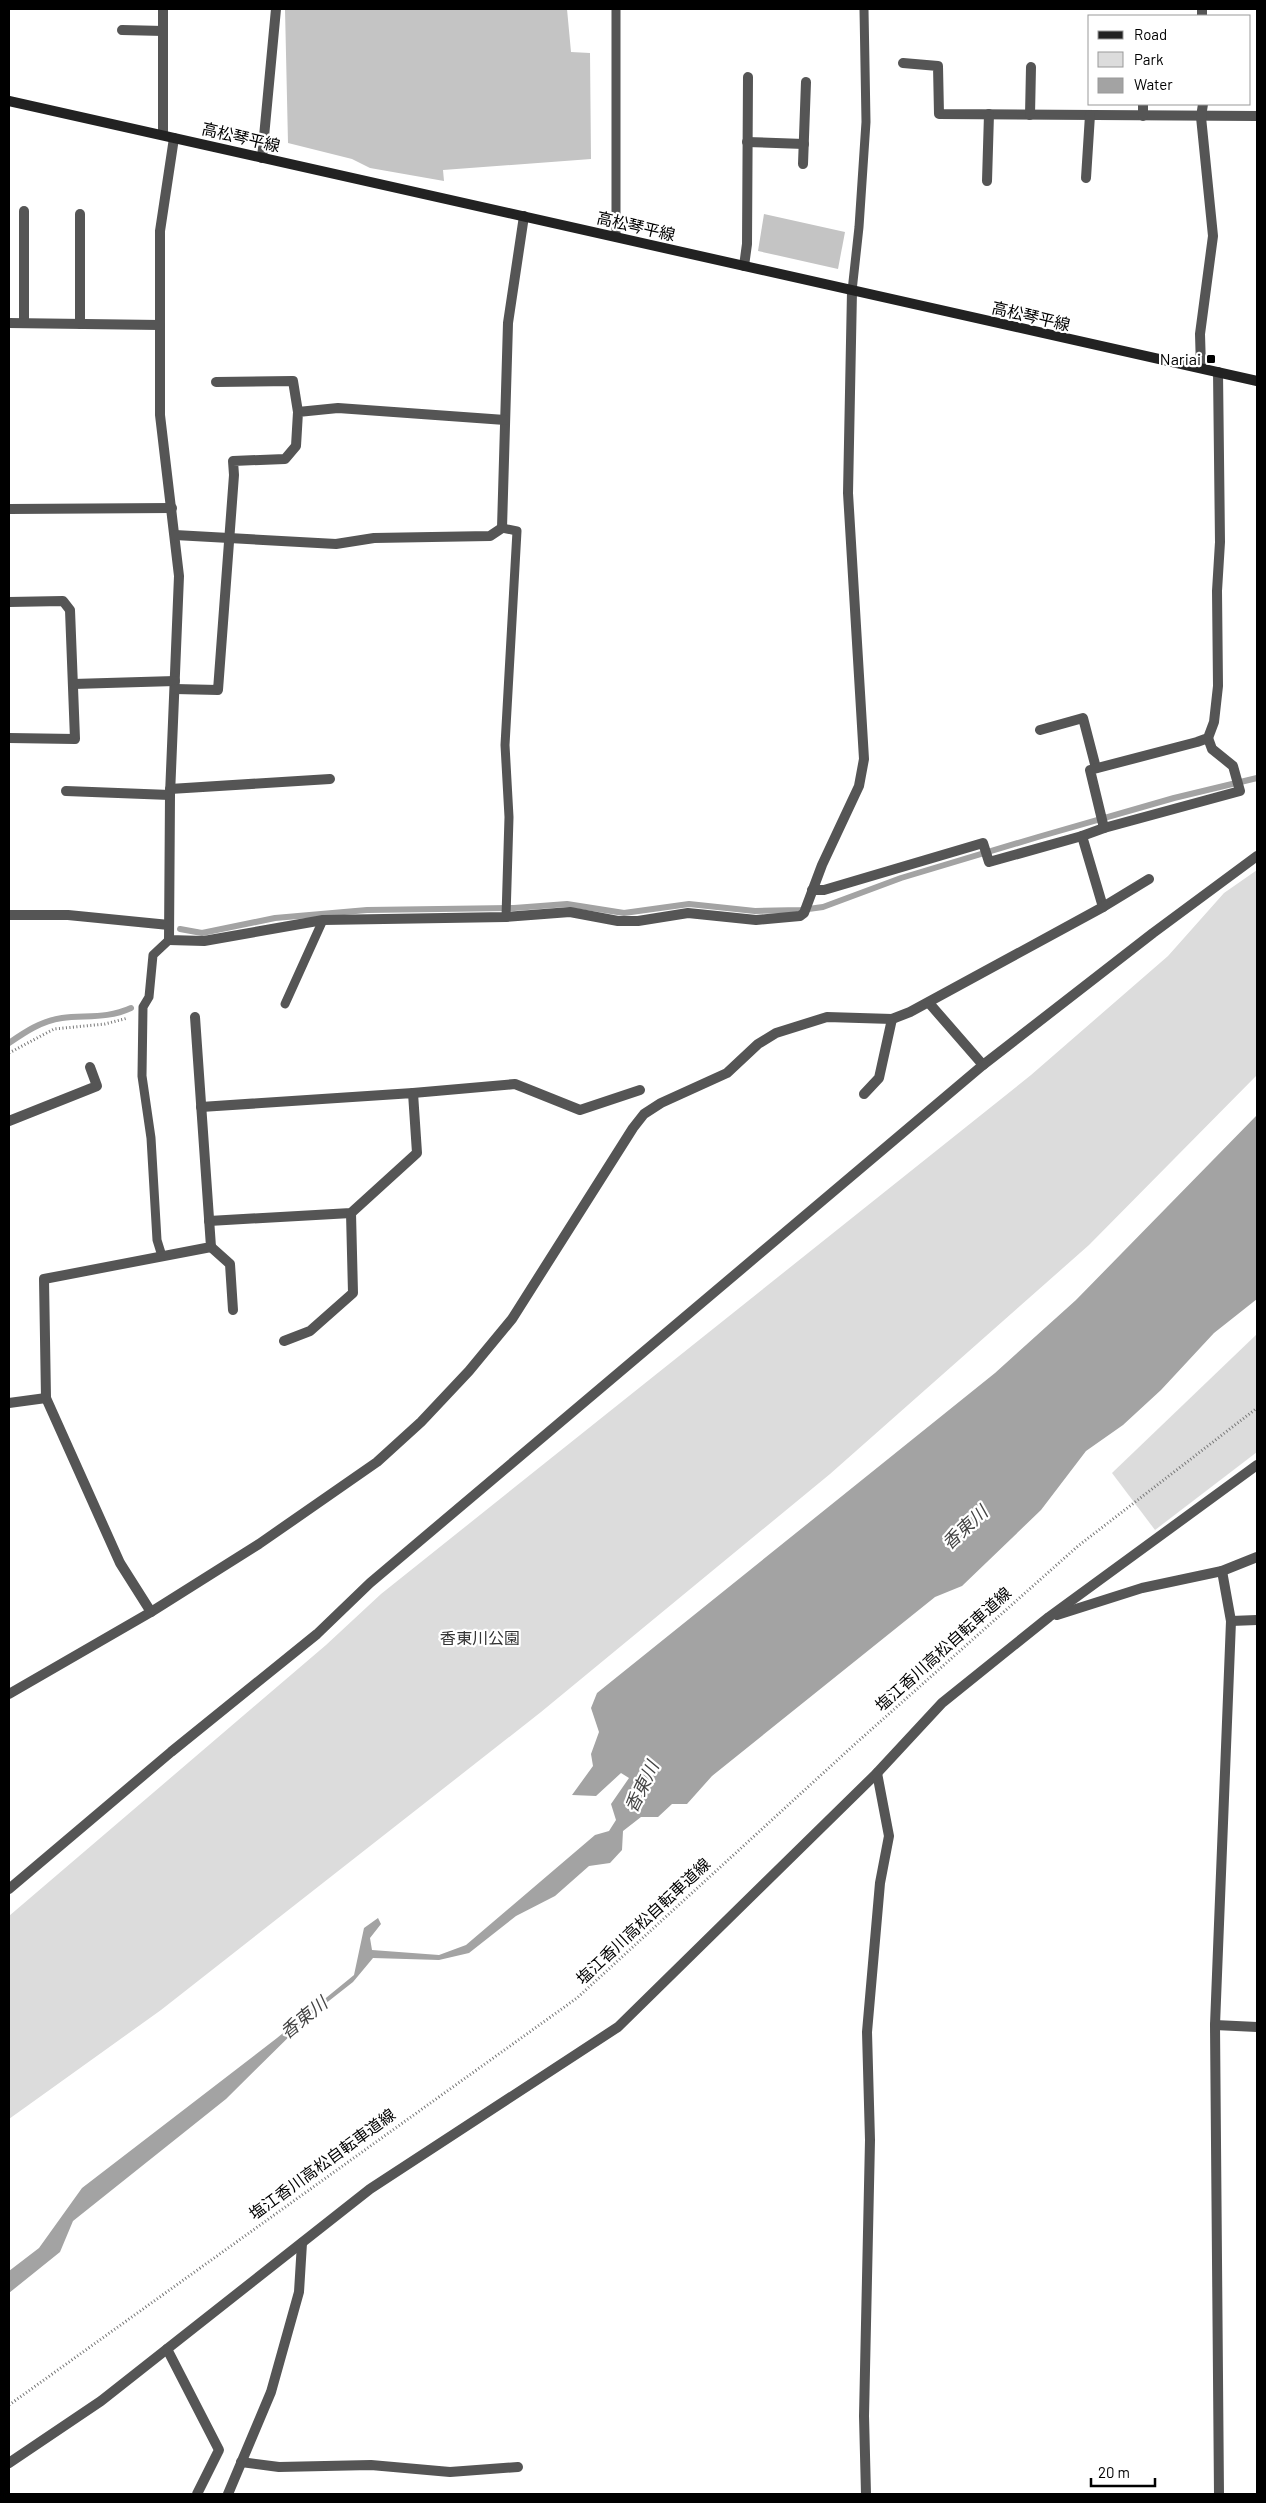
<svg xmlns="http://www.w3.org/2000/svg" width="1266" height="2503" viewBox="0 0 1266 2503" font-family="Barlow,'Noto Sans JP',sans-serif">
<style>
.green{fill:#dcdcdc}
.water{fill:#a3a3a3}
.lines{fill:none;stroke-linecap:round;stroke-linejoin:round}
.stream{stroke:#a3a3a3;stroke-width:6}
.building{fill:#c4c4c4}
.path{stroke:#777;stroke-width:3;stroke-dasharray:1 2.5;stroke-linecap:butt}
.service{stroke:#555;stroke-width:9}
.minor{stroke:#555;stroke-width:10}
.secondary{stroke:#222;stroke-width:10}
.poi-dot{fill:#000;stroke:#fff;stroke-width:2}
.labels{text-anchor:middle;stroke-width:4.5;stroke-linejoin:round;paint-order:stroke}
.street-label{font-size:16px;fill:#000;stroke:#fff}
.poi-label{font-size:16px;fill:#000;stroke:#fff;text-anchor:end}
.park-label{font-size:16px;fill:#333;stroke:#fff}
.water-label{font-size:18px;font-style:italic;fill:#444;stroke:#fff}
</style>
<rect width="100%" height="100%" fill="#fff"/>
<g class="green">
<polygon points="1257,870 1257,1075 1089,1245 830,1474 541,1712 161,2010 9,2119 9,1916 326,1645 381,1594 1031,1075 1168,956 1224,893"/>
<polygon points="1257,1334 1257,1452 1155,1530 1112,1473"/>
</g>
<polygon class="water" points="1257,1115 1257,1299 1214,1333 1161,1390 1123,1425 1086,1451 1041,1510 962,1586 935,1597 712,1776 687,1804 672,1804 658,1817 641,1817 623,1831 622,1850 610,1863 589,1866 555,1896 516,1916 469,1953 439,1960 373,1958 353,1982 311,2015 226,2099 73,2221 60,2252 9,2293 9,2271 39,2248 82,2188 277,2038 354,1975 364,1928 378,1918 381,1924 370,1938 372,1950 439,1955 466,1945 595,1835 609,1831 616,1820 611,1804 629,1778 621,1773 596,1796 572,1795 593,1766 591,1754 599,1732 591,1708 597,1693 995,1373 1076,1300"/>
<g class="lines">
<g class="stream">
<polyline points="180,929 202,933 275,918 367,910 514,908 567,904 624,913 689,904 755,911 801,910 823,907 901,878 1038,837 1174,798 1257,778"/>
<path d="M9,1043c16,-11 32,-22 53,-25 24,-3 45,1 69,-10"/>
</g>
</g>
<g class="building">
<polygon points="285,9 567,9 571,52 590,53 591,159 443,170 444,181 370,168 352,159 288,143"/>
<polygon points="764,214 845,232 838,269 758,251"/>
</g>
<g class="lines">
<g class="path">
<polyline points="9,1053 54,1029 105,1024 128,1018"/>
<polyline points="9,2405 577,1998 855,1744 1078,1546 1257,1408"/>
</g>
<g class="service">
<polyline points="616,237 616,9"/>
<polyline points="852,291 859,227 866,122 864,9"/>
<polyline points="502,528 517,531 505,745 509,817 506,917"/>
<polyline points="285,1004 323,920"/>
<polyline points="162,1256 157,1240 151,1138 142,1076 143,1007 149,997 153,955 169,940"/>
</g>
<g class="minor">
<polyline points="1202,9 1202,16"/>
<polyline points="122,30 163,31"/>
<polyline points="903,63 938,66 939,114 1257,116"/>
<polyline points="1143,104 1143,116"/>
<polyline points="1030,115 1031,67"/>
<polyline points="163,135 163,9"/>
<polyline points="174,138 160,231 160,415 179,576 170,795 169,940 204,941 323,920 506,917 570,912 618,921 638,921 688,913 756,920 800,916 804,913 822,865 859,786 864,759 848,493 852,291"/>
<polyline points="747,142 804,144"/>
<polyline points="262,158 276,9"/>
<polyline points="803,164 806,82"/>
<polyline points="1086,178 1090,115"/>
<polyline points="987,181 989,114"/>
<polyline points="24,211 24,323"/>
<polyline points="80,214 80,324"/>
<polyline points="744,266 747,244 748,77"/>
<polyline points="9,323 160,325"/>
<polyline points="1201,368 1200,334 1213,236 1201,117 1203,104"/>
<polyline points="216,382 293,381 298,412"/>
<polyline points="9,509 172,508"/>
<polyline points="175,535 336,544 374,538 490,536 502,528 508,323 524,216"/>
<polyline points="9,602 63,601 70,610 75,739 9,738"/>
<polyline points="73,684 175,681"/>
<polyline points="175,689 218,690 234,475 233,461 285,459 296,446 298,412 338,408 505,420"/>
<polyline points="1040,730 1083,718 1096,768"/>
<polyline points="170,789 330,779"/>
<polyline points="66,791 170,795"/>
<polyline points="1104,828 1240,791 1233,766 1212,749 1208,738"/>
<polyline points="812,890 824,890 983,843 989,862 1082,836"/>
<polyline points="1103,907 1082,836 1104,828 1090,770 1197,742 1208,738 1214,722 1218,686 1217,591 1220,542 1218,372"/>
<polyline points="9,915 68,915 169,925"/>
<polyline points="929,1003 983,1065 1153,933 1257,856"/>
<polyline points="413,1093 515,1084 580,1110 640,1090"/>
<polyline points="864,1094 879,1078 892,1019"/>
<polyline points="201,1107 413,1093 417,1153 351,1213 209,1221"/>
<polyline points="9,1121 97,1086 90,1067"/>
<polyline points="211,1247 230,1264 233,1310"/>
<polyline points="284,1341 310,1331 353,1293 351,1213"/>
<polyline points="9,1403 46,1398"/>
<polyline points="151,1612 120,1563 46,1398 44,1279 211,1247 195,1017"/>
<polyline points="1057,1615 1142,1588 1222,1571 1257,1557"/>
<polyline points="1231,1621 1257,1620"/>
<polyline points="9,1694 151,1612 259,1544 377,1462 421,1422 469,1371 512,1319 633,1128 644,1114 661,1103 727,1073 758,1044 776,1033 827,1017 892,1019 910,1012 1103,907 1149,879"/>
<polyline points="9,1889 171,1752 317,1634 370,1583 983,1065"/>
<polyline points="1215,2025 1257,2027"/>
<polyline points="167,2349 219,2450 197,2494"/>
<polyline points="241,2462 279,2467 371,2465 450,2472 518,2467"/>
<polyline points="9,2463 101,2401 370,2189 618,2027 877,1773 942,1703 1049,1617 1257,1465"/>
<polyline points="228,2494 271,2392 299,2292 302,2243"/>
<polyline points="866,2494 864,2416 870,2140 867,2032 880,1883 889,1836 877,1773"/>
<polyline points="1219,2494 1215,2025 1231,1621 1222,1571"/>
</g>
<polyline class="secondary" points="9,101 1257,381"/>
</g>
<rect class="poi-dot" x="1206" y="354" width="10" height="10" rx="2.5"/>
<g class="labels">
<g class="street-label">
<text transform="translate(241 137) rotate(13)" y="6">高松琴平線</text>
<text transform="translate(636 226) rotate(13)" y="6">高松琴平線</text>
<text transform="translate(1031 316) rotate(13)" y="6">高松琴平線</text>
<text transform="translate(943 1649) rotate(-42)" y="6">塩江香川高松自転車道線</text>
<text transform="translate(643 1921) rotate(-43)" y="6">塩江香川高松自転車道線</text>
<text transform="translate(322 2164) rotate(-36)" y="6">塩江香川高松自転車道線</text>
</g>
<g class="poi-label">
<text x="1201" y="365">Nariai</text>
</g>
<g class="park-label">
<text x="480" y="1644">香東川公園</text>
</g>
<g class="water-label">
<text transform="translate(965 1528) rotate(-43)" y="6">香東川</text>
<text transform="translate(642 1787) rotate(-64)" y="6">香東川</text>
<text transform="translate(304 2018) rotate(-39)" y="6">香東川</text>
</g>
</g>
<rect width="1266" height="2503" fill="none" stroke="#000000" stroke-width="20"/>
<rect x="1088" y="15" width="162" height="90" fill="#ffffff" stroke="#999999"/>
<rect x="1098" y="31" width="25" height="8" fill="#222222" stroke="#999999"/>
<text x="1134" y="40" font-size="15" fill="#000000">Road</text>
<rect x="1098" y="52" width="25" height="15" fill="#dcdcdc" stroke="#999999"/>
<text x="1134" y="65" font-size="15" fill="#000000">Park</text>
<rect x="1098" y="78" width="25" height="15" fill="#a3a3a3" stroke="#999999"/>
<text x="1134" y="90" font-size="15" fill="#000000">Water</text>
<path d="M1091 2478v8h64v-8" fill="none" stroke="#000000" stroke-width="2.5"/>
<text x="1098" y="2478" font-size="15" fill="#000000" stroke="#ffffff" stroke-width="4" paint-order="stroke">20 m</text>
</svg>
